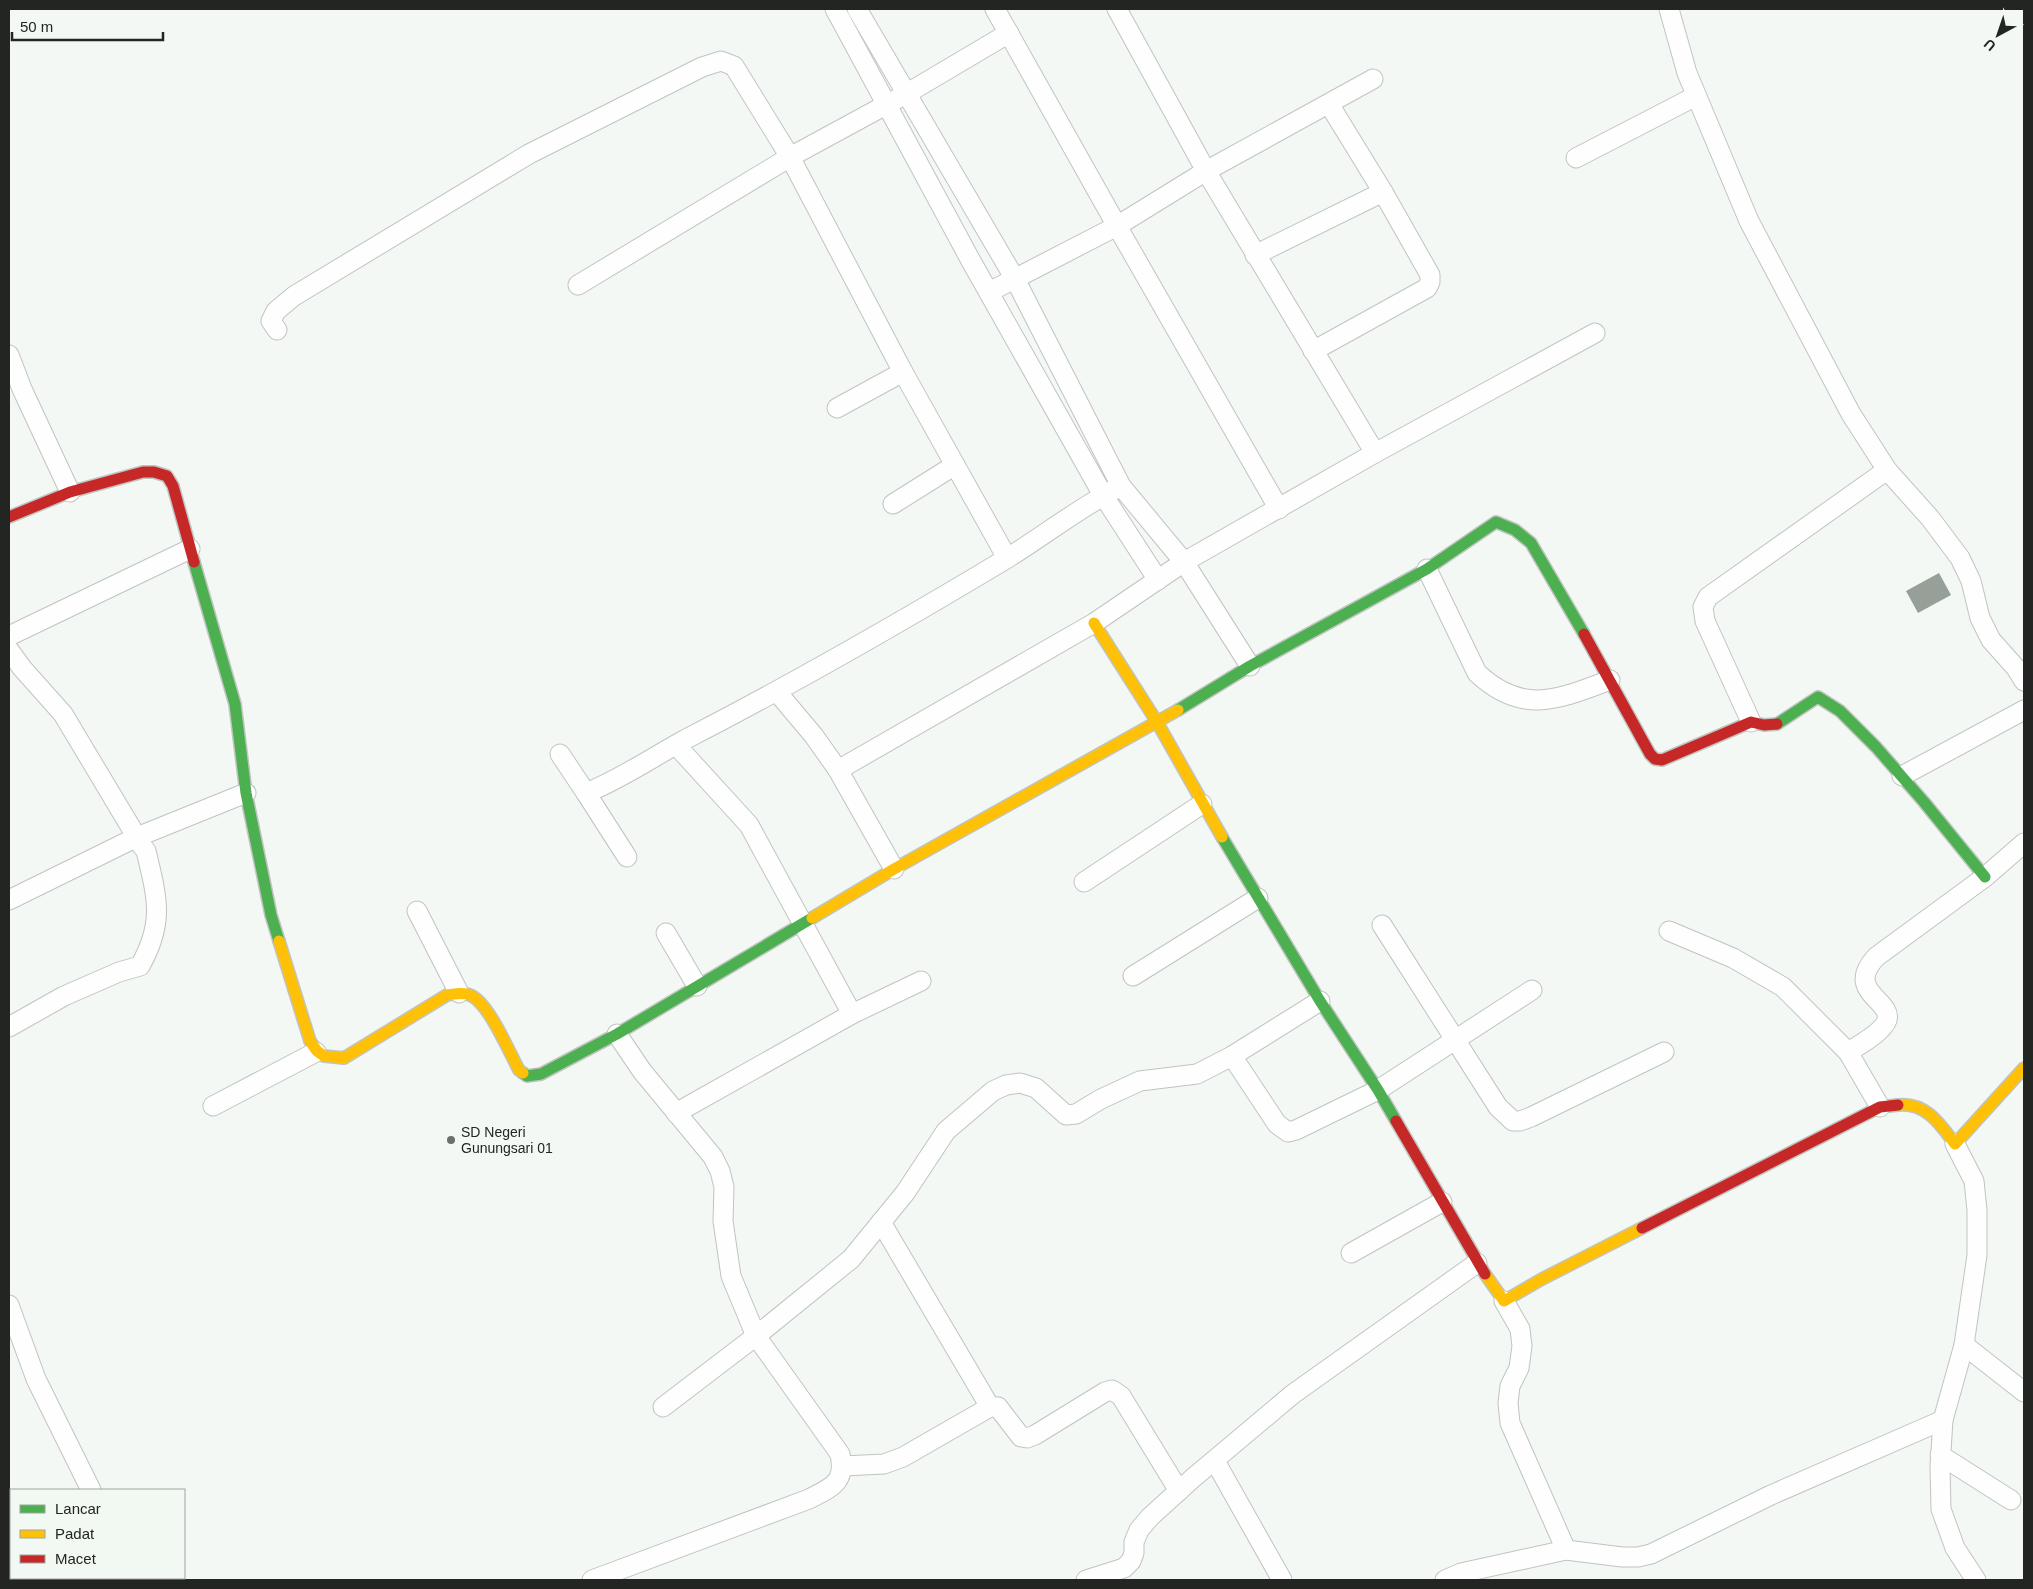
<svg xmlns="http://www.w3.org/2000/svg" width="2033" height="1589" viewBox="0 0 2033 1589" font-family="Arial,sans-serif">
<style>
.building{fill:#96a099}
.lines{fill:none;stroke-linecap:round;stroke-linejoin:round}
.street-casing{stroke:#c0c4c1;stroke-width:21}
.fast-casing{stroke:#c0c4c1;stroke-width:14}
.slow-casing{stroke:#c0c4c1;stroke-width:14}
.jam-casing{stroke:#c0c4c1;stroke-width:14}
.street{stroke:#fdfefd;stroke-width:19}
.fast{stroke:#4caf50;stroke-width:11}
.slow{stroke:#ffc107;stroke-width:11}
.jam{stroke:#c62828;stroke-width:11}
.poi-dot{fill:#6c6f6c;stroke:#f2f9f3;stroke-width:2}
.labels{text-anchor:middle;stroke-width:5;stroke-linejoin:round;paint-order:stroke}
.poi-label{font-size:14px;fill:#232523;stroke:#f2f9f3;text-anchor:start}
</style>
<rect width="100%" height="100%" fill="#f3f8f4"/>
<polygon class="building" points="1939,573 1951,595 1918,613 1906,591"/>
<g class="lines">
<g class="street-casing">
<g id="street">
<polyline points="835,9 971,261 1103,495 1158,580"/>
<polyline points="857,9 1015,279 1121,486 1184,562 1250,666"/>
<polyline points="995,9 1117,226 1279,509"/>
<polyline points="1117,9 1206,171 1375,453"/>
<polyline points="1669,9 1687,73 1749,221 1851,414 1887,470 1930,518 1960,558 1971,581 1980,618 1991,640 2016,668 2024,681"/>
<polyline points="1576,158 1696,96"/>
<polyline points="1255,255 1383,192"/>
<polyline points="578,285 790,157 906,94 1009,33"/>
<polyline points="989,292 1117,226 1206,171 1373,79"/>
<polyline points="277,330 271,321 276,311 294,296 529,154 702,67 721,61 734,66 790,157 903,372 1007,558"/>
<polyline points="1313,351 1427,288 1430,282 1430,275 1383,192 1329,104"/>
<polyline points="9,355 22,389 70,492"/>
<polyline points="837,408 903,372"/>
<polyline points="893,504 955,465"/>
<path d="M1427,569l50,104c46,43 82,26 133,7"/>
<polyline points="9,636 190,549"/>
<path d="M9,650l13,18 41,46 79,132 4,5c11,46 19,71 -6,115l-21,6 -55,24 -55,31"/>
<polyline points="777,692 814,736 838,770 894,869"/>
<polyline points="1751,722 1705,621 1703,607 1708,597 1887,470"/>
<polyline points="676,745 749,825 852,1014 676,1113"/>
<path d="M560,754l26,39c35,-14 67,-36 100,-54 109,-56 215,-117 320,-180 39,-24 74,-52 115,-73"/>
<polyline points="838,770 1094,623 1184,562 1375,453 1595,333"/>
<polyline points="1902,776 2024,710"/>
<polyline points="586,793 627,857"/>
<polyline points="1084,882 1202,804"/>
<polyline points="9,900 137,837 246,793"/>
<polyline points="417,911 459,993"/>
<polyline points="1382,925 1498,1107 1513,1121 1520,1121 1531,1117 1664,1052"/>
<polyline points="1669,931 1733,958 1783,987 1848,1052"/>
<polyline points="666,933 697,986"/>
<polyline points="1133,976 1258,898"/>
<polyline points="852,1014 921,981"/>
<polyline points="1232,1056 1277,1124 1288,1132 1296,1130 1378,1090 1532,990"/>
<polyline points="213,1106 316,1052"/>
<path d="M1880,1107l-32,-55c10,-6 35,-20 39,-32 6,-20 -43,-28 -11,-63l109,-80 39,-34"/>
<polyline points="1955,1144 1974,1181 1977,1210 1977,1255 1964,1345 1943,1420 1940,1466 1941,1509 1955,1548 1976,1580"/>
<polyline points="881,1222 990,1407"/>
<polyline points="1351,1253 1442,1202"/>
<polyline points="1504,1301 1520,1329 1522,1346 1519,1368 1510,1386 1508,1403 1510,1423 1566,1550"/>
<polyline points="9,1305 36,1379 91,1490"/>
<polyline points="1964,1345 2024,1392"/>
<polyline points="663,1407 756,1336 851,1259 905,1193 946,1131 993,1091 1006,1085 1020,1083 1036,1088 1066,1115 1076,1114 1101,1099 1140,1081 1197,1074 1232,1056 1320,1001"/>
<polyline points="1940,1455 2011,1500"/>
<polyline points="1215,1461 1282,1580"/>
<polyline points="843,1466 884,1464 903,1457 990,1407 998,1407 1021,1437 1027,1438 1035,1435 1105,1392 1112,1390 1121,1396 1179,1491"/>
<polyline points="143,1578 145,1580"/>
<path d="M592,1580l217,-81c23,-12 37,-16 31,-45l-84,-118 -25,-60 -8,-55 1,-34 -4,-16 -7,-14 -71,-86 -25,-37"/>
<polyline points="1086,1580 1124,1568 1131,1561 1134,1553 1134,1542 1139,1530 1150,1517 1193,1478 1293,1394 1477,1263"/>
<polyline points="1445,1580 1461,1573 1566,1550 1622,1557 1638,1557 1651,1554 1771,1495 1943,1420"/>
</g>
</g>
<g class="fast-casing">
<g id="fast">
<polyline points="194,562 235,704 246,793 271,915 279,941"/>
<polyline points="1178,710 1250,666 1427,569 1496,522 1515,530 1531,543 1584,634"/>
<polyline points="1777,724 1818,697 1840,711 1876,747 1924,802 1985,877"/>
<polyline points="1222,837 1320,1001 1378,1090 1396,1121"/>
<polyline points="523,1073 527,1076 541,1074 617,1034 812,918"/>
</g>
</g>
<g class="slow-casing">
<g id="slow">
<polyline points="1094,623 1157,722 1222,837"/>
<polyline points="812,918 894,869 1178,710"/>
<path d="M279,941l31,100 7,10 7,5 20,2 103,-63c8,-1 16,-3 23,0 19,8 39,57 49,75l4,3"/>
<path d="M1898,1105c28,-3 42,19 57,39l69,-76"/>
<polyline points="1485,1274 1504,1301 1542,1279 1642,1228"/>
</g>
</g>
<g class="jam-casing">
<g id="jam">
<polyline points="9,517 70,492 143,472 154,472 167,476 173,486 194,562"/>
<polyline points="1584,634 1650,754 1655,759 1662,760 1751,722 1764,725 1777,724"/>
<polyline points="1396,1121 1485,1274"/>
<polyline points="1642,1228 1880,1107 1898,1105"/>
</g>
</g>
<use href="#street" class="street"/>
<use href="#fast" class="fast"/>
<use href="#slow" class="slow"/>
<use href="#jam" class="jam"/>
</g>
<circle class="poi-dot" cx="451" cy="1140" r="5"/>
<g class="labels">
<g class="poi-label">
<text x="461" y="1137">SD Negeri<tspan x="461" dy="16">Gunungsari 01</tspan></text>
</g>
</g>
<rect width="2033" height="1589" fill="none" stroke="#232523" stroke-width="20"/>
<rect x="10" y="1489" width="175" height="90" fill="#f2f9f3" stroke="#9fa4a0"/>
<rect x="20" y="1505" width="25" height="8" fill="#4caf50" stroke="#9fa4a0"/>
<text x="55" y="1514" font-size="15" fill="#232523">Lancar</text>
<rect x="20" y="1530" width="25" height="8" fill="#ffc107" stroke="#9fa4a0"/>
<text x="55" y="1539" font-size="15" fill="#232523">Padat</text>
<rect x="20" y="1555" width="25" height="8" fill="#c62828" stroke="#9fa4a0"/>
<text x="55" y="1564" font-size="15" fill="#232523">Macet</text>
<g transform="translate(1998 35) rotate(220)" stroke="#f2f9f3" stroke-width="4" paint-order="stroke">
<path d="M0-4L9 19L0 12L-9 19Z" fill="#232523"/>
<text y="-8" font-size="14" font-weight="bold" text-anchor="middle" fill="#232523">U</text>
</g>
<path d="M12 32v8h151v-8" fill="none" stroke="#232523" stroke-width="2.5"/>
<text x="20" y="32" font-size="15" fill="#232523" stroke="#f2f9f3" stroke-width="4" paint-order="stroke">50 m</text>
</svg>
